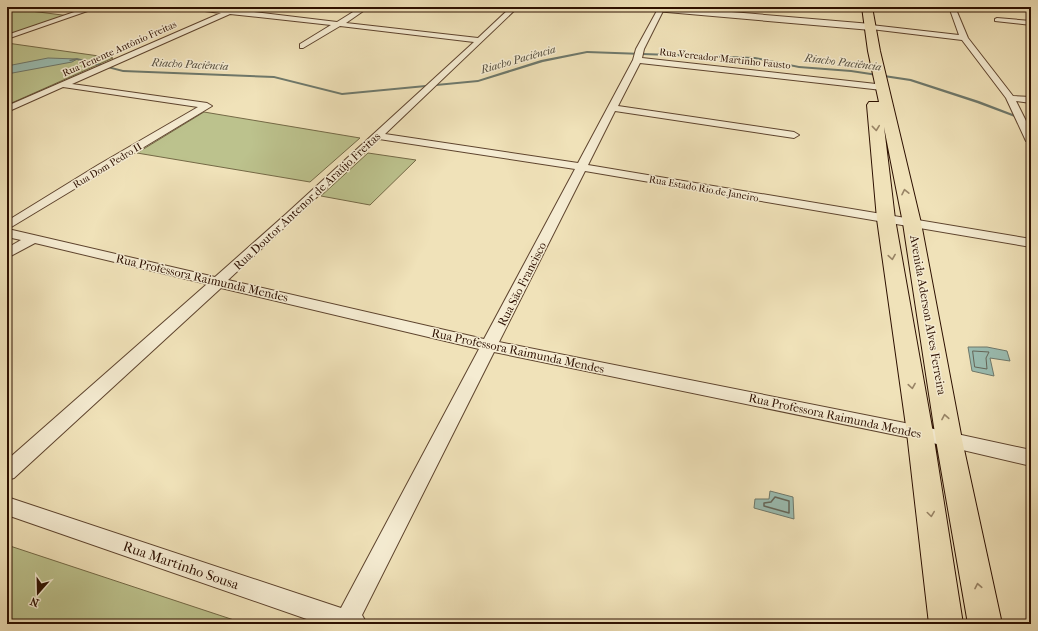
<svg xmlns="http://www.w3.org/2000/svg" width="1038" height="631" viewBox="0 0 1038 631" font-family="'IM FELL French Canon',serif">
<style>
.green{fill:#bcc28d;stroke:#746946}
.water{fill:#9abdb2;stroke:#6e786b}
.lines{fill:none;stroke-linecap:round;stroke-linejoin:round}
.shore-far1{stroke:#646659;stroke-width:1}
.shore{stroke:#646659;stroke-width:1.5}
.stream{fill:#6e786b;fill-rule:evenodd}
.minor-casing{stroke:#5e442e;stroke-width:2}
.tertiary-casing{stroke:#5e442e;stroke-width:2}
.primary-casing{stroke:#2d1000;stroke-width:2}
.minor{fill:#f5ecd2;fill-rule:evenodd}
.tertiary{fill:#f5ecd2;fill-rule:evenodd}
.primary{fill:#f0e2b9;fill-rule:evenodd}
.oneway{stroke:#988466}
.labels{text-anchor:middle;stroke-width:3;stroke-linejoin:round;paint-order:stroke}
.far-street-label{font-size:10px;fill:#2d1000;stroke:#f5ecd2}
.far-water-label{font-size:11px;font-style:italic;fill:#534d3e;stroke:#f5ecd2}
.street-label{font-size:12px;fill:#2d1000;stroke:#f5ecd2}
.near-street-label{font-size:14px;fill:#2d1000;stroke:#f5ecd2}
</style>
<rect width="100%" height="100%" fill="#f0e2b9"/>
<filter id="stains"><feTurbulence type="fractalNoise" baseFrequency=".005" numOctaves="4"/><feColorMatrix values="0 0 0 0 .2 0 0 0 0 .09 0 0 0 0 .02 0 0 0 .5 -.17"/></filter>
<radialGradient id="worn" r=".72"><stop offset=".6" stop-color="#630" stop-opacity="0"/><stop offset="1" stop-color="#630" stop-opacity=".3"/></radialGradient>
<g class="green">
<polygon points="7,8 70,16 7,36"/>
<polygon points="7,43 113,58 7,105"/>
<polygon points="204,112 360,138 310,182 137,153"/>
<polygon points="368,153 416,160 370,205 321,196"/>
<polygon points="7,545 246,624 7,624"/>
</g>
<g class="water">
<polygon points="48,58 77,59 72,62 7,74 7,66"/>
<polygon points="968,347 987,347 1007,351 1010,361 990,358 994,376 972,371"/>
<polygon points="770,491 793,497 794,519 754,508 755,499 769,499"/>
</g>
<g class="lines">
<polygon class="shore-far1" points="973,351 989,352 986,358 987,369 975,367"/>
<polygon class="shore" points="775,497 789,501 789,513 764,506 764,503 771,502"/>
<polygon class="stream" points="587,51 755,57 799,66 851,70 911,79 979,101 1031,121 1031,123 977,103 910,81 851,72 799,68 755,59 587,53 543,62 478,82 342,95 274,78 123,72 77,60 70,61 69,60 77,58 123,70 274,76 342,93 478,80 541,60"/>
<g class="minor-casing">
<g id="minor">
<polygon points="89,7 99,7 7,39 7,35"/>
<path d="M186,7l44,2 107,13 24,-15h8l-23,16 132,15 33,-31h7l-133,127 193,29 55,-103 3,-11 23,-42h6l-21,42 -2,9 243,27 1,2 -4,3 -242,-27 -22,43 176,26 5,3 -5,3 -179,-27 -27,54 443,74v8l-446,-76 -86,171 421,84 111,24v16l-111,-26 -426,-88 -132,263 5,9h-46l-314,-109v-18l334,111 138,-259 -258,-61 -207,190 -7,2v-20l200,-176 -172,-41 -28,15v-10l14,-8 -14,-3v-16l91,-56 100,-58 -135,-20 -56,25v-6l214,-93 -32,-4zM230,14l101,11 -31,19v4h3l37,-22 134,16 -188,172 -71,63 -207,-48 204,-123 -5,-3 -135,-19zM379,139l196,30 -91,170 -256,-59z"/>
<polygon points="949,7 955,7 968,38 1013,96 1031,97 1031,103 1016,101 1031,131 1031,144 1026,141 1006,98 962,40 871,29 867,27 871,25 959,35"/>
<polygon points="997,18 1031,21 1031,25 995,21 995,19"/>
</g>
</g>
<g class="tertiary-casing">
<polygon id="tertiary" points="640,7 673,7 871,24 876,27 871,30 644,10"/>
</g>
<g class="primary-casing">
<polygon id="primary" points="862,7 872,7 880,51 921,223 962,440 1002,624 968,624 936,440 903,223 884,127 895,219 933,433 963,624 929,624 907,433 877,219 867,105 869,102 879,102 868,51"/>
</g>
<use href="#minor" class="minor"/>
<use href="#tertiary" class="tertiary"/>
<use href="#primary" class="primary"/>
</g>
<defs><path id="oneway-chevron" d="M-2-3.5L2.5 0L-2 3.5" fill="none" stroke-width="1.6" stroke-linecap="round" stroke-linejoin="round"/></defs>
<g class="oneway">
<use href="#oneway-chevron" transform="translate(876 128) rotate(84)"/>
<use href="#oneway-chevron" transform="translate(905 192) rotate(-102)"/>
<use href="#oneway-chevron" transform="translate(892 257) rotate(81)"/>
<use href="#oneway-chevron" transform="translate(912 386) rotate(81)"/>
<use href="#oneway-chevron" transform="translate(945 417) rotate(-100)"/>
<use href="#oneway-chevron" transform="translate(931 514) rotate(82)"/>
<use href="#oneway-chevron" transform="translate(978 586) rotate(-101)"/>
</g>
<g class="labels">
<g class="far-street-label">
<text transform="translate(119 48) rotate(-24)" y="4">Rua Tenente Antônio Freitas</text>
<text transform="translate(725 58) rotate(6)" y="4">Rua Vereador Martinho Fausto</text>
<text transform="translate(107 165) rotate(-31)" y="4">Rua Dom Pedro II</text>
<text transform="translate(704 188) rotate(10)" y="4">Rua Estado Rio de Janeiro</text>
</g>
<g class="far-water-label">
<text transform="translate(518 59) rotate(-16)" y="4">Riacho Paciência</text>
<text transform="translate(843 62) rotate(7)" y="4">Riacho Paciência</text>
<text transform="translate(190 64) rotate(3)" y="4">Riacho Paciência</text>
</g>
<g class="street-label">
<text transform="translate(307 201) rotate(-43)" y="4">Rua Doutor Antenor de Araújo Freitas</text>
<text transform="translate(202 278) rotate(13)" y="4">Rua Professora Raimunda Mendes</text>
<text transform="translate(522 284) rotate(-63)" y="4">Rua São Francisco</text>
<text transform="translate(928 315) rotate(80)" y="4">Avenida Aderson Alves Ferreira</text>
<text transform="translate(518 351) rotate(12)" y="4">Rua Professora Raimunda Mendes</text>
<text transform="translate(835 416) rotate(12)" y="4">Rua Professora Raimunda Mendes</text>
</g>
<g class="near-street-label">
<text transform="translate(181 565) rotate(19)" y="5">Rua Martinho Sousa</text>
</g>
</g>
<rect width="1038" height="631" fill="none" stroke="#f0e2b9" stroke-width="24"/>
<rect x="8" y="8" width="1022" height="615" fill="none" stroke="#2d1000" stroke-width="2"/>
<rect x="12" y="12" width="1014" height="607" fill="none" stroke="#2d1000"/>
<g transform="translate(38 593) rotate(200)" stroke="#f5ecd2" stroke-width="3" paint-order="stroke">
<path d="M0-3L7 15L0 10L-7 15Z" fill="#2d1000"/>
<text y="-6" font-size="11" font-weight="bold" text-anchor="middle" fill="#2d1000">N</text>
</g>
<rect width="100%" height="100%" filter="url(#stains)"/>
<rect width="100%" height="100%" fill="url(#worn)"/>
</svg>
